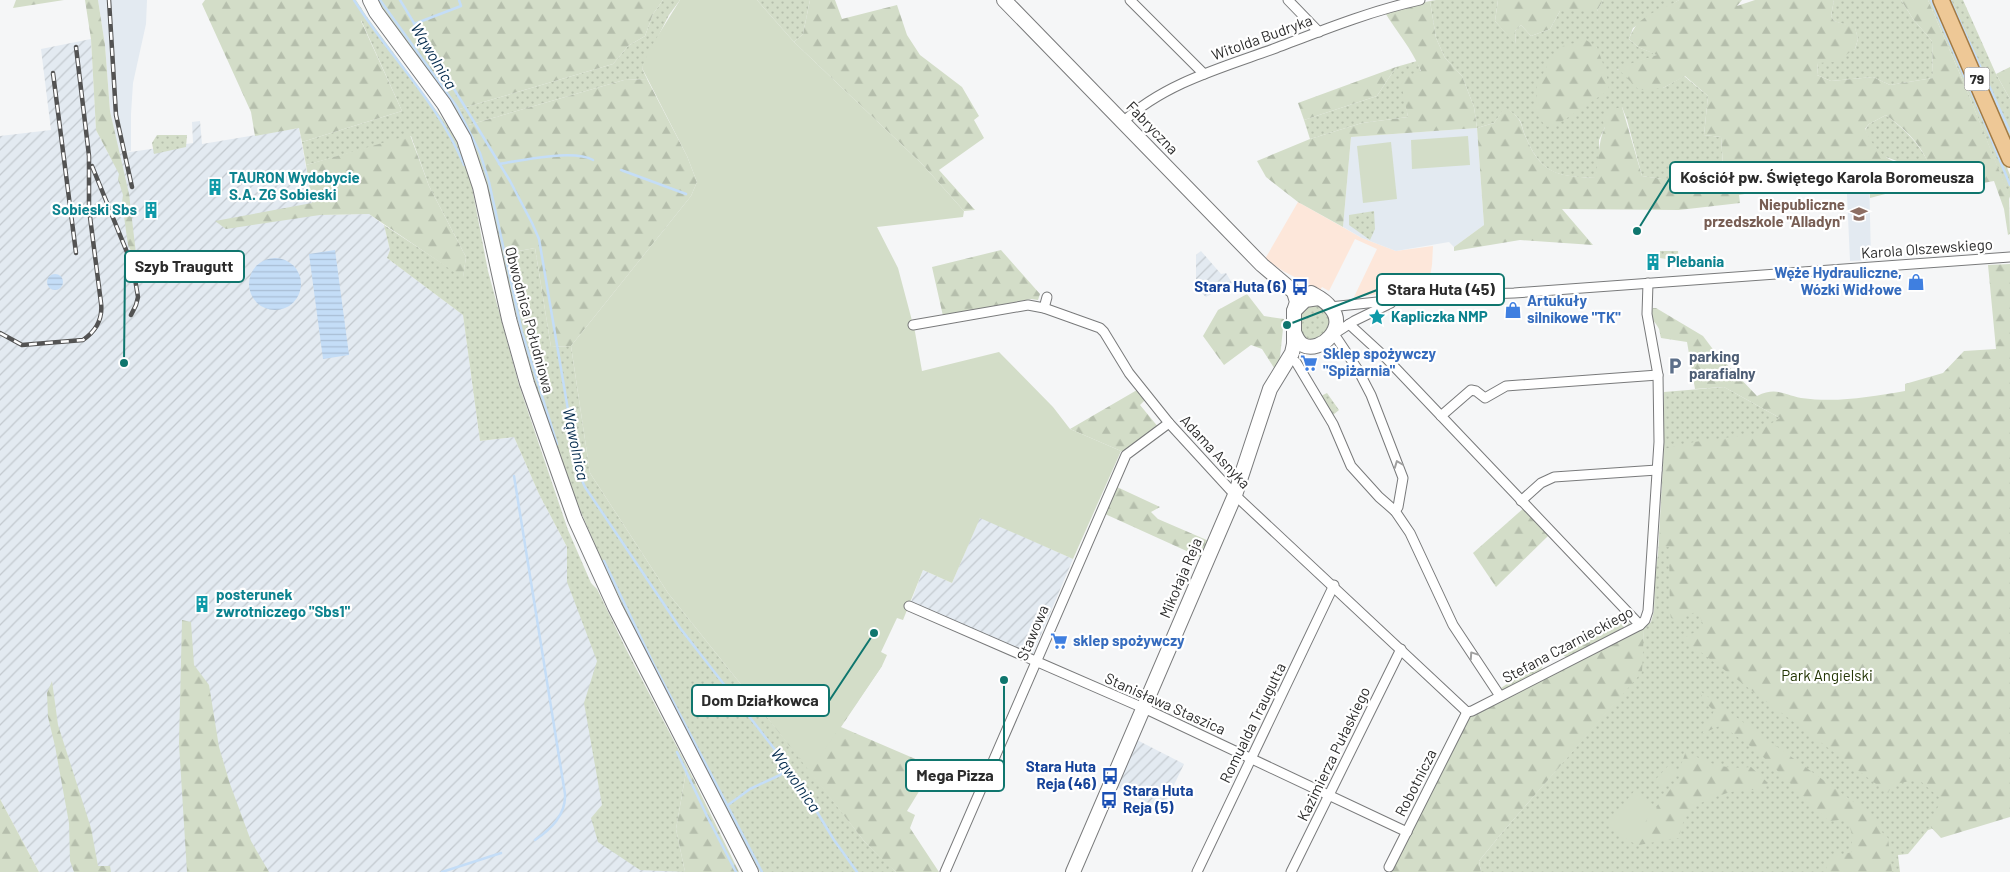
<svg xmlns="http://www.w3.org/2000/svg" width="2010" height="872" viewBox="0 0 2010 872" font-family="Barlow,sans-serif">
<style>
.commercial{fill:#fde7da}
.industrial{fill:url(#industrial-furrows)}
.built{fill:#e3eaf1}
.grass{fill:url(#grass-dots)}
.forest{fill:url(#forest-firs);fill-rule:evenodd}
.garden{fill:#d3ddc8}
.water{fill:url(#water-rules)}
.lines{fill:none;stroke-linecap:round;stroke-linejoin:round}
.stream{stroke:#c4ddf7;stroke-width:2.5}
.street-casing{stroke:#797a7b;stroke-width:11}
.secondary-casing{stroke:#797a7b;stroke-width:16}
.primary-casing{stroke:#a27a43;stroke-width:18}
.street{stroke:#fff;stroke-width:9}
.secondary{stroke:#fff;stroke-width:14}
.primary{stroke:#eec896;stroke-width:15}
.rail-casing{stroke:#535353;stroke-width:4.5}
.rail{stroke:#fff;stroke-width:2.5;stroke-dasharray:8;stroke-linecap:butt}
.oneway{stroke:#a0a0a0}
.labels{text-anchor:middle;stroke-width:4.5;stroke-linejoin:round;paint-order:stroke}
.shield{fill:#fff;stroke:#6b6b6b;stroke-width:1}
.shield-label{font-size:14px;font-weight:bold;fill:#2b2b2b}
.street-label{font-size:15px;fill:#2b2b2b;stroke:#fff}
.culture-label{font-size:15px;font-weight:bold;fill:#0d838f;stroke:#fff;text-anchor:start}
.education-label{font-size:15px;font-weight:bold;fill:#785e54;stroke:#fff;text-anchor:end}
.shop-label{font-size:15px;font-weight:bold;fill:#366cbe;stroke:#fff;text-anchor:start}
.transit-label{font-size:15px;font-weight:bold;fill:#164399;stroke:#fff;text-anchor:end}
.service-label{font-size:15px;font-weight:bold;fill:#4e5e75;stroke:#fff;text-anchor:start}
.park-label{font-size:15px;fill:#233504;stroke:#fff}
.water-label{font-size:16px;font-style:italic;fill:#042b4d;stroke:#fff}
.leader{fill:none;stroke:#0f766e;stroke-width:2}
.callout-dot{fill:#0f766e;stroke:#fff;stroke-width:2}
.callout{fill:#fff;stroke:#0f766e;stroke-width:2}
.callout-label{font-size:16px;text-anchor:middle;font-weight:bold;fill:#2b2b2b}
</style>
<defs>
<pattern id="industrial-furrows" width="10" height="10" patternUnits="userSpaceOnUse" patternTransform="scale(1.25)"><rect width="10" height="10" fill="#e3eaf1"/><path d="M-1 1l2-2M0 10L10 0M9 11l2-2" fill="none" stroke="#c3c9cf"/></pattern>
<pattern id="grass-dots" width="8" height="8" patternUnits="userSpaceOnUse" patternTransform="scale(1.25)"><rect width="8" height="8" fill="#d3ddc8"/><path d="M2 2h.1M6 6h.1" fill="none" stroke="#b5beac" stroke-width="1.8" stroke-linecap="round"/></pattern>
<pattern id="forest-firs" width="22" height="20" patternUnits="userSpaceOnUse" patternTransform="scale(1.25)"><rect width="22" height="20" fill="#d3ddc8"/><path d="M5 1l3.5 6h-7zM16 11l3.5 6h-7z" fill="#b5beac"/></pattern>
<pattern id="water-rules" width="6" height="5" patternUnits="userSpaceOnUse" patternTransform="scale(1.25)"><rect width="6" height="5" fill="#c4ddf7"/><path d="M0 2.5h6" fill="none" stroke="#a9bed4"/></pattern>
</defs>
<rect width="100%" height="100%" fill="#f5f6f7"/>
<g class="commercial">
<polygon points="1298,202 1362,238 1396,251 1433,246 1432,265 1428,289 1354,297 1377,249 1355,239 1329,291 1322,287 1320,290 1283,271 1265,259"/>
<polygon points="1054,635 1067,641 1064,647 1051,641"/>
</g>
<g class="industrial">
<polygon points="91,39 96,130 109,155 193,143 192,122 200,121 202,144 299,128 313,206 319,215 369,214 384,225 390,250 387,258 463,315 480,441 514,437 539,494 597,604 685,872 39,872 0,799 0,136 51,130 41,49"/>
<polygon points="1201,251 1221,274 1226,273 1232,283 1206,297 1196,288 1196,255"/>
<polygon points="980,517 1073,559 1032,656 911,602 923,570 952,583"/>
<polygon points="1137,740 1184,764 1162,810 1117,787"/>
</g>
<g class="built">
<polygon points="98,0 147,0 146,24 133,83 131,114 131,151 119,153 110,111 105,45"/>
<polygon points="1477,128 1484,225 1454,247 1449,242 1396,251 1362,238 1343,227 1351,137"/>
<polygon points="1846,172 1869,172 1871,260 1850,261"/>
</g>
<g class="grass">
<polygon points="663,0 680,0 669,15 642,68 647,79 624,80 465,126 456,110 613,64 628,46 645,36 653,14"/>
<polygon points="757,0 810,0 803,34 794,42"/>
<path d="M1436,0h62l-3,21 21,23 -1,-13 6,-6 10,11 19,-7 10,-18h37l6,-11h76l-46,28 -4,11 9,8 20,8 -41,14 46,19 21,-12 24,20 -4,39 17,2 2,29 -39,25 -22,-12 -20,-3 -15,-56 -5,-13 -17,20 -6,13v18l-3,20c-34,-2 -52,-1 -68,-36 -10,-20 -1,-20 -23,-34l-11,15 -17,5 -3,-21 -12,-31 -17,-18 -9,-20 -6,-37z"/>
<polygon points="1834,0 1901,0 1913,19 1932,41 1933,78 1890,85 1873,77 1831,81 1817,75 1818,63 1855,49 1858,39 1855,28 1834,21 1831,16"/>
<polygon points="1928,0 1935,0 1971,79 2010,175 2010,199 1966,88"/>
<polygon points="1948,0 1963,0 1996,74 2010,99 2010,139"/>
<polygon points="367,17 447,125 460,148 470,177 488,271 519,385 568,530 591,583 597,589 626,649 687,766 676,829 685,872 640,870 598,842 591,818 602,805 584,703 597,661 567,582 567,547 539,494 514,437 480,441 463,315 387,258 390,250 384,225 463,277 466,257 429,186 411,136 306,165 302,142 402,111 361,20"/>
<polygon points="1417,61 1421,72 1406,105 1408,117 1362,123 1310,139 1304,120 1377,96 1396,67"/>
<path d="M1886,115c18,14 32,27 42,47l-20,3 -25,-9 -13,-14 -5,-12 4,-6z"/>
<polygon points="157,135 187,135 186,147 154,154 152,143"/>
<polygon points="1374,211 1375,229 1370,240 1349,225 1349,215"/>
<path d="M535,248l16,99 20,-1 19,127 78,120 142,178 54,70 32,31h-136c-60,-115 -123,-229 -174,-348 -37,-87 -64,-177 -84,-270z"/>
<polygon points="1660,251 1678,251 1679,261 1660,258"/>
<path d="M1308,304l14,2 9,12 -2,12 -17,11 -10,-4c-4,-13 -4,-23 6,-33z"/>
<polygon points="1724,387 1780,418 1942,403 1943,826 1928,830 1908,854 1898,855 1900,872 1481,872 1479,861 1501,834 1641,672 1644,628 1651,622 1654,611 1655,574 1658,554 1664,449 1664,392"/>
<polygon points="1327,393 1339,410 1333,415 1321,396"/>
<path d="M1545,659c-1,17 -27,25 -41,32l-3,-3z"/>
</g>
<g class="forest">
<polygon points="16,0 64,0 13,8"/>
<polygon points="85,0 98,0 105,45 110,111 129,194 137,262 128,245 122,202 123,195 118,179 119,174 96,130 91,39"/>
<polygon points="205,0 356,0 367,17 361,21 402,111 302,142 299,128 255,136 251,112 202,4"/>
<polygon points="377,0 663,0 653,14 645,36 628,46 613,64 456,110"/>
<polygon points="810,0 835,0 842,19 897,5 907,35 920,55 962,87 979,116 974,120 984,138 939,170 975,210 964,211 922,164 794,42 803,34"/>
<polygon points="1498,0 1603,0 1597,11 1560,11 1550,29 1531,36 1521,25 1515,31 1516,45 1495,21"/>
<path d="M1679,0h63l-5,6 18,-6h79l-3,16 3,5 21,6 3,12 -3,10 -20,13 -17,1 -1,12 14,6 42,-4 17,8 43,-7 -1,-37 -19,-22 -12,-19h27l38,88 43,107 1,39 -2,1 -4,-26 -10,-28 -44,8 -1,-9 -14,1 -65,17 -1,-26c-37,-1 -73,2 -109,7l2,12 -23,4 1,8 -61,7 -117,-1 31,36 -73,-5 -66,11v-4l30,-22 -7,-97 -126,9 -8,90 -45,-25 -32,-25 -9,-16 53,-22 52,-16 46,-6 -8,-39 21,-7c-9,-22 -25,-40 -37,-60l46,-10 6,37 9,20 17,18 12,31 3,21 17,-5 11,-16c21,15 13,15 23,35 15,34 34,34 67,36 5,-18 2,-34 10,-51l-4,-11 8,-6 13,-3 20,69 21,3 21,12 16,-12 3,-18 20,4 -2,-28 -17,-2 4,-39 -23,-20 -22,12 -24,2 -22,-22 40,-13 -19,-8 -9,-8c10,-26 28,-26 50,-39zM1886,115c17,13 34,27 42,48 -7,0 -15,3 -21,2 -21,-3 -34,-17 -42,-36l4,-5z"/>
<polygon points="1586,40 1597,47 1606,72 1609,90 1558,124 1546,127 1535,112 1537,85 1547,66 1563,46"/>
<polygon points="1396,67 1377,96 1304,120 1298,103"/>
<polygon points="2010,67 2010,99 1996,74"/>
<polygon points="647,79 687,156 697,182 691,196 571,346 551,347 535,248 502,254 483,171 465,126 624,80"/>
<polygon points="410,135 429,186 466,257 463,278 369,214 320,215 226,229 215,221 312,203 306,165"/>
<polygon points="1001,250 1040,294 1038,300 1031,299 943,316 932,267"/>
<path d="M2010,264v553l-69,21 -13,-14 14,-24 -24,-21 -26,6 -4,8 -202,-152v-4l18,-10 -6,-16 -21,9 -6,-2 -1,-5 -1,-66 -10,1 5,-99 30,-7 60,-8 26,-16 -56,-31 -29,2 -8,-47 -26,-4c-1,-3 -1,-6 -2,-9 -4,-9 -11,-9 -6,-21h3l47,28 12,16 42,44c19,-9 25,-2 44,2 36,5 68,-1 104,-7v-7l38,-11 21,-22 32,-2 -8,-84z"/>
<polygon points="1247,294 1264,316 1284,319 1280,357 1276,371 1262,349 1251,345 1224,365 1203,336 1218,310"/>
<polygon points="1137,390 1145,400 1140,405 1159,428 1127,451 1121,451 1070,429"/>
<polygon points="1117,487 1160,507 1151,512 1158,519 1209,541 1202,558 1105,514"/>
<polygon points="1525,507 1548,536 1496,587 1473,553"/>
<polygon points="848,586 882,666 841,727 934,767 907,811 915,815 910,828 939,872 896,872 888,865 864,841 759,707"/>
<polygon points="1621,613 1630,624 1568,658 1562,655 1561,648"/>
<polygon points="182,620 191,622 194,665 209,685 219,747 230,784 251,841 269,872 187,872 179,744"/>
<polygon points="1644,628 1642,672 1501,834 1479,861 1481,872 1390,872 1469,717"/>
<polygon points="52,681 58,725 91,828 98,866 110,866 111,872 74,872 70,861 69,823 55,746 48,717 47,693"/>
<polygon points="1700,691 1862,808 1874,819 1882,832 1888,838 1892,872 1827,872 1826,865 1831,857 1852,852 1852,834 1848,822 1849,819 1829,821 1757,751 1721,725 1702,734 1714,711 1702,699"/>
<path d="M1686,751c21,13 40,19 65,16l17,16c-13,10 -11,6 -25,7 -13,1 -42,10 -52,20 -7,7 -10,18 -12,28l-41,7 -9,-4 51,-64 1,-12z"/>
<polygon points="687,766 739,872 685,872 676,829"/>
<polygon points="0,799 39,872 0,872"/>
</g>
<g class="garden">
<polygon points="680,0 757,0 794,42 922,164 964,211 963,217 877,227 898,268 915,332 922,371 999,352 1053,407 1070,429 1121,451 1073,559 980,518 952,583 923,570 903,620 897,618 881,652 887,655 882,666 810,771 668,593 590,473 571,346 691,196 697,182 687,156 642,68 649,50"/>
<polygon points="1468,136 1470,165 1412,169 1411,140"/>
<polygon points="1391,142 1397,199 1363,203 1357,146"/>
<polygon points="1669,765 1677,773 1663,788 1655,780"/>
<polygon points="1635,790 1657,808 1629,841 1608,823"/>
</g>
<g class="water">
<polygon points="335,250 349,355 323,359 309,254"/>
<circle cx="275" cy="284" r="26"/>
<circle cx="55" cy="282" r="8"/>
</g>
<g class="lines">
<g class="stream">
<path d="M354,0c35,56 84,102 110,165"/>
<polyline points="380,0 457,107 480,153 489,182 522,332 557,444"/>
<polyline points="400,0 510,181 532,223 539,239 576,457 580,476 585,487 680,628 794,774 834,840 857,872"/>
<polyline points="1931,0 1984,121 2010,185"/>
<polyline points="1950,0 2010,132"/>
<polyline points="414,24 461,6 459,0"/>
<path d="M499,164c23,-4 75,-15 94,-4"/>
<polyline points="621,170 686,194"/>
<path d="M514,476l51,318c1,21 -14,35 -30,46"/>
<polyline points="604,561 653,663 762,872"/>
<polyline points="677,752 707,816 736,872"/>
<polyline points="728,805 750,789 780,775 789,766"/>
<polyline points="442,872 501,853"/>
</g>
<g class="street-casing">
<g id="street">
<polyline points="1130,0 1204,74"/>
<polyline points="1288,0 1319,32"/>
<path d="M1123,122c41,-39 101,-55 153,-74 47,-18 94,-37 144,-48"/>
<polyline points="1391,303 1354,321 1334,334 1358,370 1371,395 1403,478 1398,507 1395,511"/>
<polyline points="1330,307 1434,296 1514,293 2010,257"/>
<polyline points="1044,308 1047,297"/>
<polyline points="1349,324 1386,358 1640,625"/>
<polyline points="913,325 1028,305 1044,308 1100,328 1104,332 1129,373 1169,423 1235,495 1467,712"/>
<polyline points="1296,362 1333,424 1351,466 1379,497 1395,511 1410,533 1453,625 1500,696"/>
<polyline points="1441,416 1471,390 1476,391 1485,398 1506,386 1658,375"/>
<polyline points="1521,501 1541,483 1554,477 1657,470"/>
<polyline points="909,606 1148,710 1407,832"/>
<polyline points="1467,712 1472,711 1640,625 1645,620 1648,611 1659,442 1658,375 1647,314 1648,283"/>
<polyline points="1389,867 1467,712"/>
<polyline points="945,872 1126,455 1169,423"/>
<polyline points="1197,872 1334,585"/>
<polyline points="1291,872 1401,649"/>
</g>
</g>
<g class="secondary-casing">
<g id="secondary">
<polyline points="370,0 376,12 444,104 464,139 480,187 509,319 527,383 575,519 615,607 751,872"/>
<polyline points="1004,0 1262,265 1294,292 1297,302 1294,311"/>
<path d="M1294,332c2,5 4,10 9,13 17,9 46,-18 27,-38 -5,-7 -12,-10 -19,-14"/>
<polyline points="1073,872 1235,495 1270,389 1292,353 1294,344 1294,311 1305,300 1319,298"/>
</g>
</g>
<g class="primary-casing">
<polyline id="primary" points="1941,0 2010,159"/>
</g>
<use href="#street" class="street"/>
<use href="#secondary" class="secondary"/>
<use href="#primary" class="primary"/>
<g class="rail-casing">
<g id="rail">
<polyline points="109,0 116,115 132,187"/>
<polyline points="53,73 76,253"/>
<polyline points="92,166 133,267 138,297 136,305 131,315"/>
<path d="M0,333l22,12 61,-5c13,-9 20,-21 18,-37l-12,-94v-53l-13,-109"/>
</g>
</g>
<use href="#rail" class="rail"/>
</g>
<defs><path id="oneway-chevron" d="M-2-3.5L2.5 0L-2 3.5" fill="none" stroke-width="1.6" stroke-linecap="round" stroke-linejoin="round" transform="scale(1.25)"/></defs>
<g class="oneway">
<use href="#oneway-chevron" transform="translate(1398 464) rotate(-111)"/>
<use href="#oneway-chevron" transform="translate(1473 655) rotate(-124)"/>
</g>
<defs>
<g id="building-bare" transform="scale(1.35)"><path d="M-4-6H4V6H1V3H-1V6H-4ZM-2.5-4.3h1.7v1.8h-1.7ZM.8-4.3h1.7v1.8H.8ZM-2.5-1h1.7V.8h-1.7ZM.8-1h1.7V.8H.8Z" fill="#0f9aa8" stroke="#fff" stroke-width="2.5" paint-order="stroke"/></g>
<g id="school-bare" transform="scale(1.35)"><path d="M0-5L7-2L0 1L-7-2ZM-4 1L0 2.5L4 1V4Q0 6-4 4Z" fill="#8d6e63" stroke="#fff" stroke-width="2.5" paint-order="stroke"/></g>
<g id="shop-bare" transform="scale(1.35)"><path d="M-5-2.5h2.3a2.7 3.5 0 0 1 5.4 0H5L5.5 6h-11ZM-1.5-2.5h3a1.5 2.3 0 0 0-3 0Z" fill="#3f7fe0" stroke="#fff" stroke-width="2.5" paint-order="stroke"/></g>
<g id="bus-bare" transform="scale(1.35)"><path d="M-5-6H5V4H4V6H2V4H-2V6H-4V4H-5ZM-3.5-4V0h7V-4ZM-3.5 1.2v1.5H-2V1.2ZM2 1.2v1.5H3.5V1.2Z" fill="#1a4fb4" stroke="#fff" stroke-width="2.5" paint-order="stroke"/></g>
<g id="sight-bare" transform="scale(1.35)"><path d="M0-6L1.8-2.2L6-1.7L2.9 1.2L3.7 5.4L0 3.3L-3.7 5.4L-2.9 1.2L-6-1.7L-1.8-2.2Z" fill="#0f9aa8" stroke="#fff" stroke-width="2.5" paint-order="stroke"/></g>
<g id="supermarket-bare" transform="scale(1.35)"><path d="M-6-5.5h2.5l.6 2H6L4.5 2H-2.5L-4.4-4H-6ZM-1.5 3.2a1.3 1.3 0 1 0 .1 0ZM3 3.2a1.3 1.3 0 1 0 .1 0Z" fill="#3f7fe0" stroke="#fff" stroke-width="2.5" paint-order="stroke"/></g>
<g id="parking-bare" transform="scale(1.35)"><path d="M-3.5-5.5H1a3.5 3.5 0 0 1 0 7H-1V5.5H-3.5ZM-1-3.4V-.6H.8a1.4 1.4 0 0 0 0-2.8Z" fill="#5c6f8a" stroke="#fff" stroke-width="2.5" paint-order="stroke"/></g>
</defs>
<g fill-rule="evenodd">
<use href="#building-bare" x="215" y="187"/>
<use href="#building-bare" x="151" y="210"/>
<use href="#school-bare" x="1859" y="214"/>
<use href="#building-bare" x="1653" y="262"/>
<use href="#shop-bare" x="1916" y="282"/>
<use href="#bus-bare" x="1300" y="287"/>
<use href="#shop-bare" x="1513" y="310"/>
<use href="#sight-bare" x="1377" y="317"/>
<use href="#supermarket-bare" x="1309" y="363"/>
<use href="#parking-bare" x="1675" y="366"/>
<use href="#building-bare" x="202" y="604"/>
<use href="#supermarket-bare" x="1059" y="641"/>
<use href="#bus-bare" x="1110" y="776"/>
<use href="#bus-bare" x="1109" y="800"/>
</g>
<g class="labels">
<rect class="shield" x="1964.5" y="67.5" width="25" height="23" rx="4"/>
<g class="shield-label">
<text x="1977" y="84">79</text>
</g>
<g class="street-label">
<text transform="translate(1262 38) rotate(-20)" y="5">Witolda Budryka</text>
<text transform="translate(1152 128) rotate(46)" y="5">Fabryczna</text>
<text transform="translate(1927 249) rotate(-4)" y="5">Karola Olszewskiego</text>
<text transform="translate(529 320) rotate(75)" y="5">Obwodnica Południowa</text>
<text transform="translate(1215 452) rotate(47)" y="5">Adama Asnyka</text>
<text transform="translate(1181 578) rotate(-67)" y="5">Mikołaja Reja</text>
<text transform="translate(1033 633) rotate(-67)" y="5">Stawowa</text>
<text transform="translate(1568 645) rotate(-28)" y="5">Stefana Czarnieckiego</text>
<text transform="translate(1165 704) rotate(24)" y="5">Stanisława Staszica</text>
<text transform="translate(1253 723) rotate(-64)" y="5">Romualda Traugutta</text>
<text transform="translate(1334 754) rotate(-64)" y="5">Kazimierza Pułaskiego</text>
<text transform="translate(1416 783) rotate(-63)" y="5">Robotnicza</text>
</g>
<g class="culture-label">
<text x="229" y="183">TAURON Wydobycie<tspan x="229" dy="17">S.A. ZG Sobieski</tspan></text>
<text x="137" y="215" text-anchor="end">Sobieski Sbs</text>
<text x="1667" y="267">Plebania</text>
<text x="1391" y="322">Kapliczka NMP</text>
<text x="216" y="600">posterunek<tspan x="216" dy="17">zwrotniczego "Sbs1"</tspan></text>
</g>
<g class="education-label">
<text x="1845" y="210">Niepubliczne<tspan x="1845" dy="17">przedszkole "Alladyn"</tspan></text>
</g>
<g class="shop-label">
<text x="1902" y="278" text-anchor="end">Węże Hydrauliczne,<tspan x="1902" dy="17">Wózki Widłowe</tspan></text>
<text x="1527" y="306">Artukuły<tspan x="1527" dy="17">silnikowe "TK"</tspan></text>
<text x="1323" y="359">Sklep spożywczy<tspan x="1323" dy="17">"Spiżarnia"</tspan></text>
<text x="1073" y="646">sklep spożywczy</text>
</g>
<g class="transit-label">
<text x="1286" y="292">Stara Huta (6)</text>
<text x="1096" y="772">Stara Huta<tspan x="1096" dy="17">Reja (46)</tspan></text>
<text x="1123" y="796" text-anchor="start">Stara Huta<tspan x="1123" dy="17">Reja (5)</tspan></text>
</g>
<g class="service-label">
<text x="1689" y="362">parking<tspan x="1689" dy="17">parafialny</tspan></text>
</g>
<g class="park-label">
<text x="1827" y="681">Park Angielski</text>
</g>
<g class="water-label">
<text transform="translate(434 56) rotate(59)" y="6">Wąwolnica</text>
<text transform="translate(576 444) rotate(78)" y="6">Wąwolnica</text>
<text transform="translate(796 780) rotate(55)" y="6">Wąwolnica</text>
</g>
</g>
<path class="leader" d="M1637 231L1670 178M124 363L125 267M1287 325L1377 290M874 633L829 701M1004 680L1004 776"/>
<g class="callout-dot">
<circle cx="1637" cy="231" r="5"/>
<circle cx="124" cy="363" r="5"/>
<circle cx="1287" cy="325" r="5"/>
<circle cx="874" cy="633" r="5"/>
<circle cx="1004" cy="680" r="5"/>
</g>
<g class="callout">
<rect x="1670" y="162" width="314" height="31" rx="5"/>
<rect x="125" y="251" width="119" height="31" rx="5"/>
<rect x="1377" y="274" width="127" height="31" rx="5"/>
<rect x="692" y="685" width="137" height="31" rx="5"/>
<rect x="906" y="760" width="98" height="31" rx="5"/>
</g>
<g class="callout-label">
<text x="1827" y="183">Kościół pw. Świętego Karola Boromeusza</text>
<text x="184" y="272">Szyb Traugutt</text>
<text x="1441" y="295">Stara Huta (45)</text>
<text x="760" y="706">Dom Działkowca</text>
<text x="955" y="781">Mega Pizza</text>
</g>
</svg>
